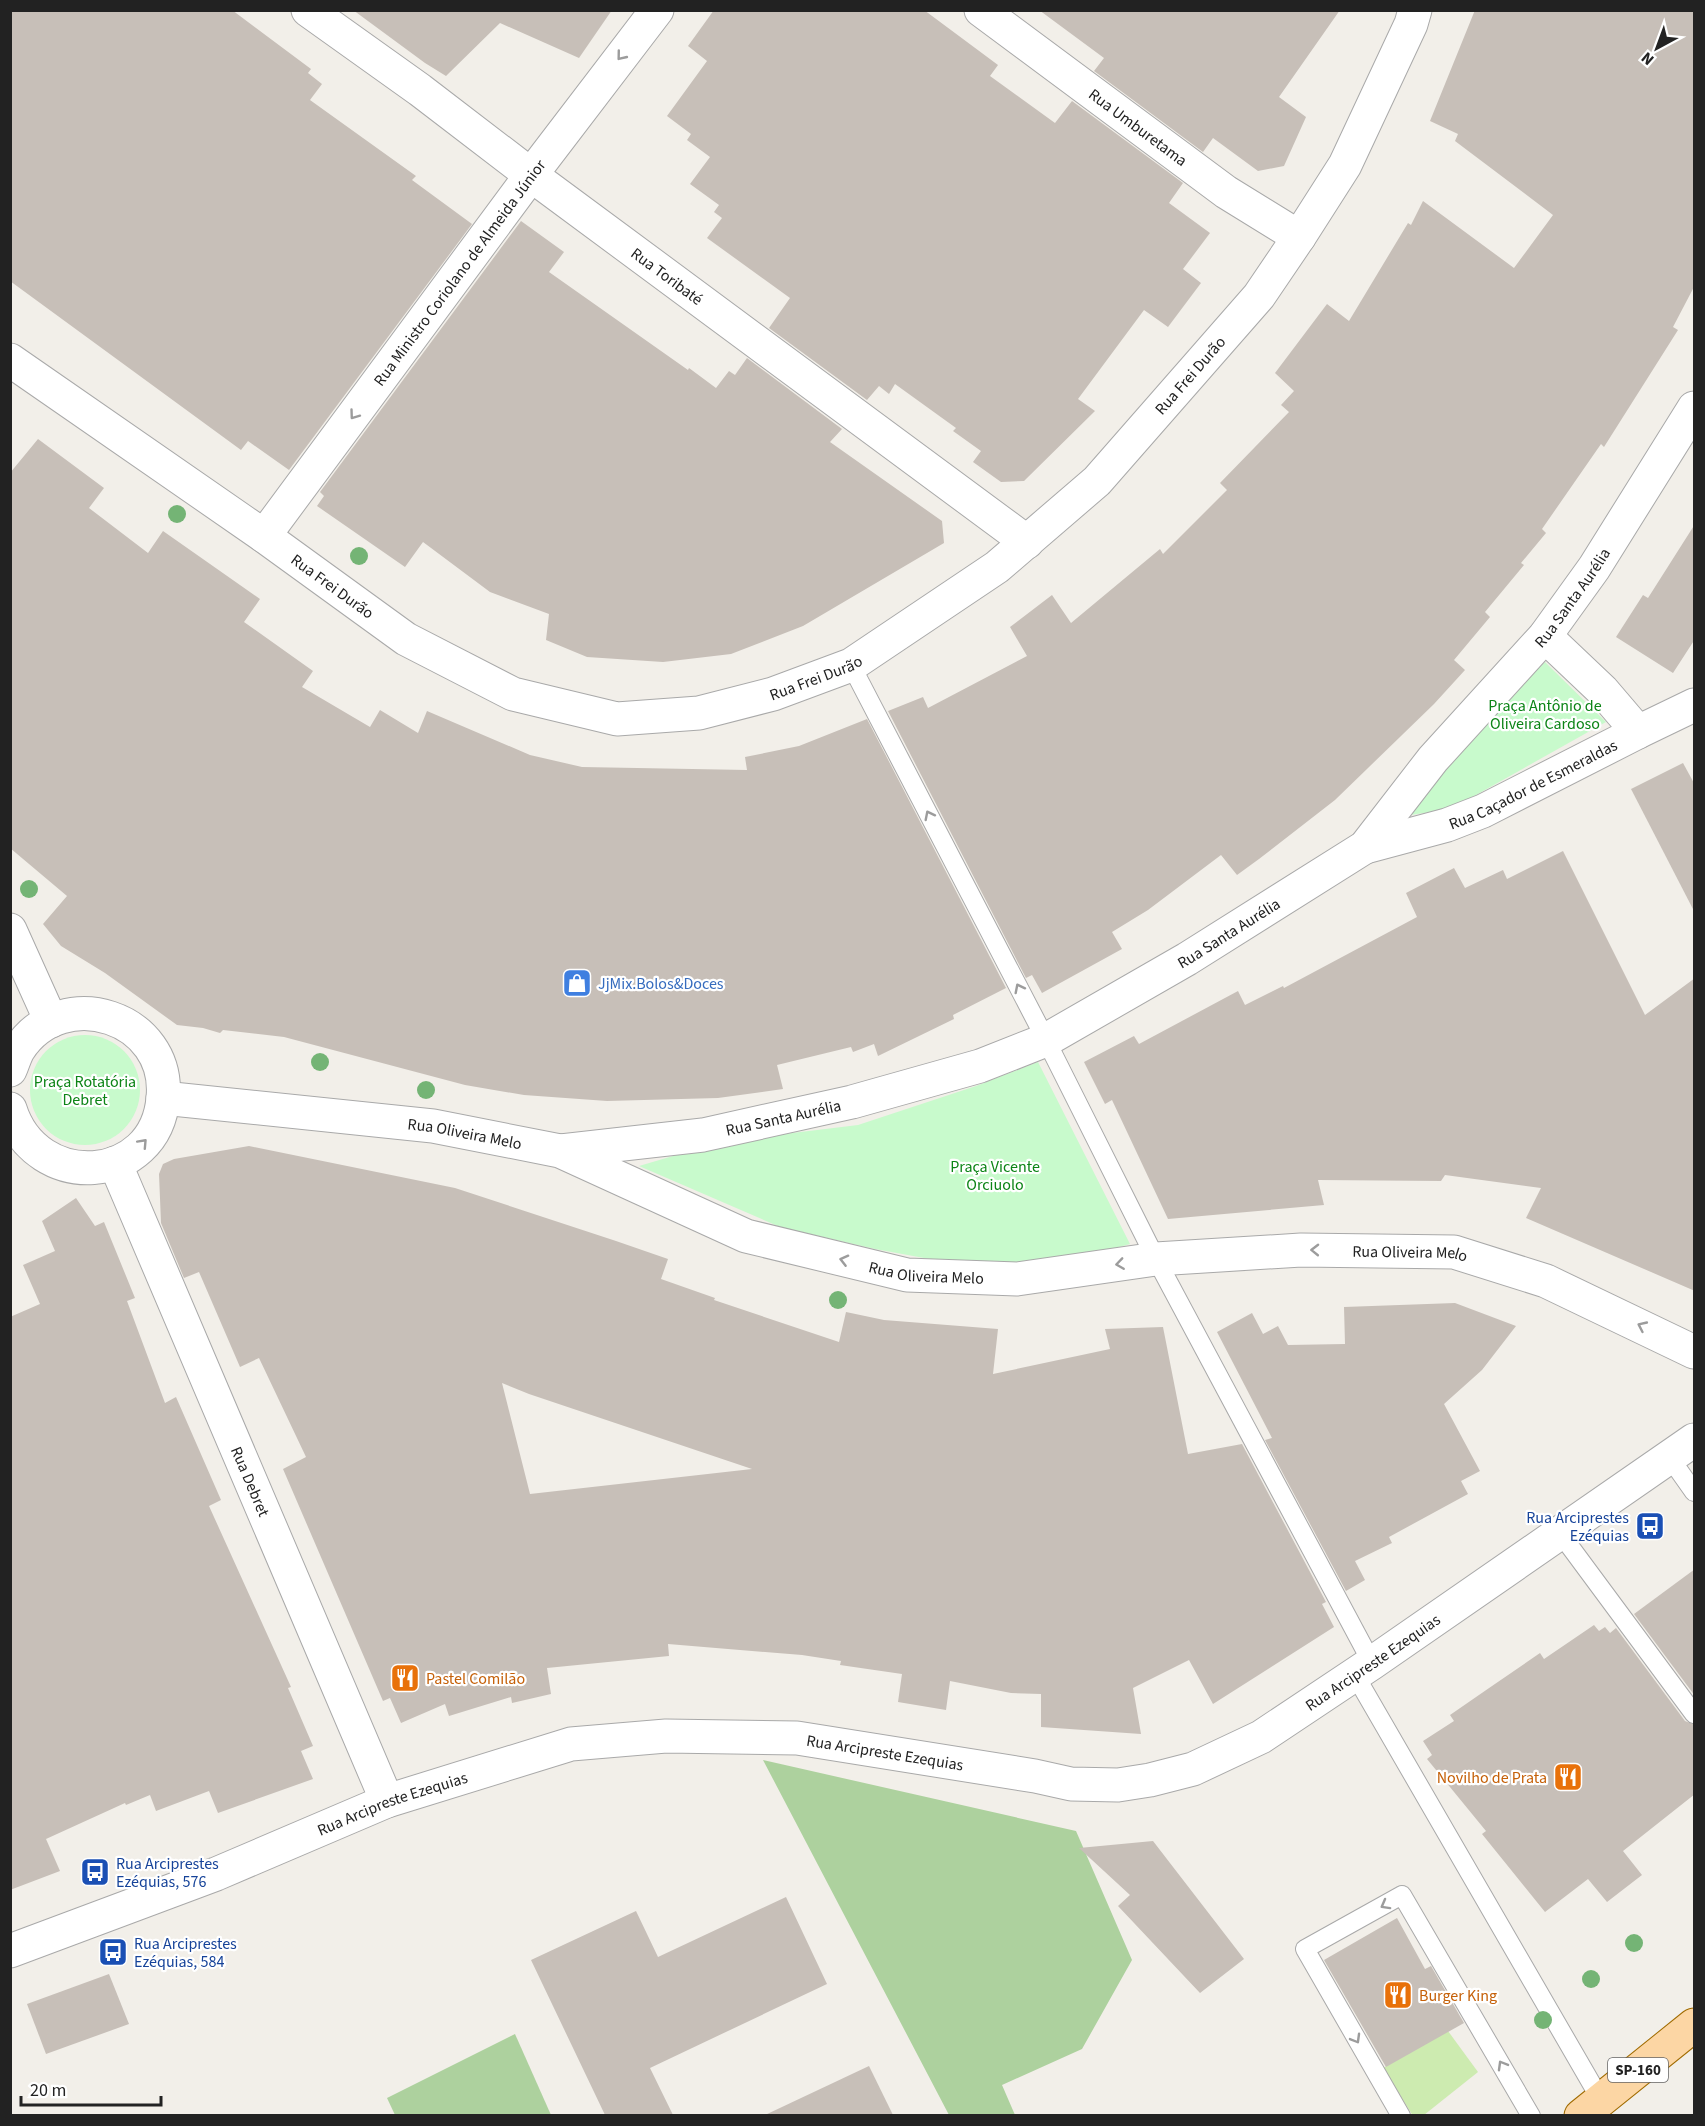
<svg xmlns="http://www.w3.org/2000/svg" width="1705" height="2126" viewBox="0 0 1705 2126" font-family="'Source Sans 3',sans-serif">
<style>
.grass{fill:#cdebb0}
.forest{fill:#add19e}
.park{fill:#c8facc}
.building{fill:#c7bfb8;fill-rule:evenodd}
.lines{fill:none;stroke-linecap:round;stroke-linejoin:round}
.service-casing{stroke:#a9a9a9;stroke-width:20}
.minor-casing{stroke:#a9a9a9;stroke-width:35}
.primary-casing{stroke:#a06b00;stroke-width:35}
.service{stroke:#fff;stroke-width:18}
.minor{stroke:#fff;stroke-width:33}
.primary{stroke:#fcd6a4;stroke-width:33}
.tree{fill:#74b475}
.oneway{stroke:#9c9c9c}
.labels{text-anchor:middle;stroke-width:4.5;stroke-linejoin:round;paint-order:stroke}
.shield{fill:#fff;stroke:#646464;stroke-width:1.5}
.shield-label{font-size:15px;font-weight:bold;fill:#222}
.street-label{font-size:16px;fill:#222;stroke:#fff}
.park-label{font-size:16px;fill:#0c8416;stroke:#fff}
.shop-label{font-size:16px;fill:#366cbe;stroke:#fff;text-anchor:start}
.transit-label{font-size:16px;fill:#164399;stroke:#fff;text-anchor:start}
.food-label{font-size:16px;fill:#c56008;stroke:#fff;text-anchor:start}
</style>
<rect width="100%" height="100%" fill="#f2efe9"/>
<polygon class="grass" points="1448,2031 1478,2072 1424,2115 1413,2116 1383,2068"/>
<g class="forest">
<polygon points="763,1760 1076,1831 1132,1960 1082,2049 1002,2085 1015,2115 949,2115"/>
<polygon points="515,2034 551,2115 395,2115 387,2098"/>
</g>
<g class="park">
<polygon points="1545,662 1606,722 1451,809 1404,816 1437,768"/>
<circle cx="85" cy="1090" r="55"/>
<polygon points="1038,1062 1130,1244 1091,1255 1058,1260 995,1263 935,1260 875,1249 780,1227 639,1166 707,1146 776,1135 858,1125 976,1086"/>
</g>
<g class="building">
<polygon points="10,10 232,10 311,69 308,73 322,84 310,100 416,176 412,180 472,224 289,470 248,441 241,450 10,281"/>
<polygon points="353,10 612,10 579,58 500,23 446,76 425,63"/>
<polygon points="714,10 924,10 998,65 990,76 1055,123 1072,101 1183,183 1169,203 1210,233 1183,269 1201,283 1168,327 1144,310 1078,399 1095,411 1024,481 1001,482 973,462 981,451 953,431 956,428 895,384 889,394 879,386 867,400 769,328 790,298 707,238 722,218 714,212 719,205 690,184 710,157 687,140 691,134 667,116 707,61 688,46"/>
<polygon points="1039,10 1340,10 1279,97 1306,117 1284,166 1258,171 1213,138 1203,152 1094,71 1104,58"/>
<polygon points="1475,10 1695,10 1695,285 1673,327 1678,330 1604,447 1601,444 1542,529 1546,533 1521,563 1524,565 1485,612 1490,617 1454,660 1465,670 1434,704 1335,800 1259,859 1237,875 1221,855 1148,910 1112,932 1122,949 1042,993 1032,975 1026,978 888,711 923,697 928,708 1027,656 1010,627 1052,595 1071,623 1160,549 1163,554 1227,490 1220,483 1289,412 1281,405 1294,391 1275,373 1327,304 1349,321 1408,223 1411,225 1423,201 1514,268 1553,215 1455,141 1458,134 1430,121"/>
<polygon points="521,221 564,252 549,272 688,370 689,368 716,388 729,371 735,375 747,358 842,429 830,442 942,521 944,543 803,626 731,654 663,662 587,657 546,640 549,614 490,592 423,542 405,567 317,506 324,496 320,492"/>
<polygon points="38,439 104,488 89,508 148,553 163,531 260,599 244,622 313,671 302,687 370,727 380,710 418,733 427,711 530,755 582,767 747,770 745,757 799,746 867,719 1006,988 953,1015 954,1019 878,1056 874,1044 853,1052 851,1047 777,1065 783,1089 718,1098 607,1101 524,1095 465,1085 284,1037 223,1030 220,1033 203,1028 177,1025 105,973 61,946 43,924 67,896 10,848 10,473"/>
<polygon points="1695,524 1695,639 1673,673 1616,637 1643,595 1648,598"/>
<polygon points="1683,763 1695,785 1695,913 1631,789"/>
<polygon points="1563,851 1645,1015 1695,978 1695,1291 1526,1218 1541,1188 1445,1175 1441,1181 1318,1180 1324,1205 1168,1219 1112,1100 1105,1104 1084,1062 1134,1036 1139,1044 1238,991 1245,1005 1283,986 1284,988 1417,917 1406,893 1454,868 1465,888 1503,870 1507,879"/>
<path d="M249,1146l206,42 161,53 52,18 -7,20 54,19 -1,2 125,42 7,-30 38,8 114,9 -5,45 117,-25 -5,-20 58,-2 25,127 54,-10 84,158 -4,2 12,23 -121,77 -24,-44 -56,28 8,46 -100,-7v-33l-30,-1 -61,-12 -4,29 -48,-8 4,-28 -62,-9 1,-4 -39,-6 -134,-11 1,12 -122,12 4,26 -39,9 -1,-6 -62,19 -4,-12 -44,19 -11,-25 -7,3 -100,-232 23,-12 -47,-99 -19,9 -41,-95 -15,6 -23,-55 -2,-49 4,-10 11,-5zM502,1383l27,11 223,75 -222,25z"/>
<polygon points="76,1198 95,1226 104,1222 135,1298 127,1301 165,1403 176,1397 221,1500 209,1506 291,1687 288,1688 313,1746 301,1751 313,1779 218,1813 209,1791 156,1811 150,1795 126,1805 125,1803 46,1839 60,1871 10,1890 10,1317 40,1304 23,1265 55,1251 42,1221"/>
<polygon points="1455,1303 1516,1326 1482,1370 1444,1404 1480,1471 1461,1481 1468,1494 1389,1537 1392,1543 1355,1561 1365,1580 1346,1591 1265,1440 1272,1438 1217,1332 1252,1313 1263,1334 1278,1326 1288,1345 1345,1344 1344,1307"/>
<polygon points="1695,1569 1695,1696 1634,1614"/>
<polygon points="1594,1625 1599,1631 1605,1627 1610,1633 1616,1628 1685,1721 1695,1725 1695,1794 1623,1851 1642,1875 1607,1902 1588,1879 1545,1912 1482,1834 1486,1831 1427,1759 1432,1755 1423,1741 1454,1721 1450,1715 1492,1686 1540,1653 1544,1659"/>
<polygon points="1153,1841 1244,1959 1200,1993 1118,1906 1130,1895 1079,1848"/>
<polygon points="786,1897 827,1984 650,2068 673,2115 605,2115 531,1960 636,1911 658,1957"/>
<polygon points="1397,1918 1425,1969 1431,1966 1464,2023 1386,2067 1324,1960"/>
<polygon points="109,1974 129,2024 46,2054 27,2004"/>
<polygon points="869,2066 893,2115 765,2115"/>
</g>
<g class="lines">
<g class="service-casing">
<g id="service">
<polyline points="851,665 1046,1040 1156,1259 1372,1663"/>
<polyline points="1670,1458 1694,1492"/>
<polyline points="1560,1533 1694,1714"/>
<polyline points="1355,1675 1601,2100"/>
<polyline points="1401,2116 1305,1949 1402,1895 1531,2116"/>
</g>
</g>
<g class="minor-casing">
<g id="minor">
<path id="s1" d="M308,10l112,80 111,85 496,367"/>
<path id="s2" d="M981,10l245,182 73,45"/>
<path id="s3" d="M10,360l254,176 142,103 107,55 104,25 82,-6 74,-19 78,-29 146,-98 100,-86 162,-185 40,-59 46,-72 66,-141 4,-14"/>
<path id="s4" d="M264,536l267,-361 126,-165"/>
<polyline points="1545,636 1603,691 1638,732"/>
<path id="s5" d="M1365,847l82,-22 36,-14 155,-79 56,-27"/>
<polyline points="10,930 51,1021"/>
<path d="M10,1070c3,-6 5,-15 9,-21 44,-67 152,-32 144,49 -7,87 -127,95 -153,11"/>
<path id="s6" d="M163,1098l270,28 127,25 186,85 161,39 110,4 139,-20 145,-9 153,2 92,29 148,71"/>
<path id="s7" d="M561,1151l142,-16 149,-33 128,-36 66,-26 141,-81 178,-112 68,-88 112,-123 49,-68 100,-160"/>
<path id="s8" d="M115,1163l272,638"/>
<path id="s9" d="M10,1951l206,-77 171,-73 184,-57 95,-8 131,2 238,38 36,8 47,1 32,-5 43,-11 68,-32 111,-74 322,-223"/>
</g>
</g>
<g class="primary-casing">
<polyline id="primary" points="1581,2116 1694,2025"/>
</g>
<use href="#service" class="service"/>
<use href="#minor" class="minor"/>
<use href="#primary" class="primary"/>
</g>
<g class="tree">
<circle cx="177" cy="514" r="9"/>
<circle cx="359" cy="556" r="9"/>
<circle cx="29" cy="889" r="9"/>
<circle cx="320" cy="1062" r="9"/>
<circle cx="426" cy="1090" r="9"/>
<circle cx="838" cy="1300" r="9"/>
<circle cx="1634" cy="1943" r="9"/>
<circle cx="1591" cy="1979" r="9"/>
<circle cx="1543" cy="2020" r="9"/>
</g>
<defs><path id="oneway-chevron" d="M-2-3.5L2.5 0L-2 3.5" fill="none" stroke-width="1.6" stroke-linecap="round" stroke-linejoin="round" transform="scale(1.5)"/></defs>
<g class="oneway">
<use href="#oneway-chevron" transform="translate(621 56) rotate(129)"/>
<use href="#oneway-chevron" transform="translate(354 415) rotate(126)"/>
<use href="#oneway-chevron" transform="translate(929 815) rotate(-117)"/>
<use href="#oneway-chevron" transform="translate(1019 988) rotate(-117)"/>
<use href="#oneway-chevron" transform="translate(143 1143) rotate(-47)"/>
<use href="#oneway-chevron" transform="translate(1315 1250) rotate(-179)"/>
<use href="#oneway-chevron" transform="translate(844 1260) rotate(-166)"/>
<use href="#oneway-chevron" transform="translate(1120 1264) rotate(172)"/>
<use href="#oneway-chevron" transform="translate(1642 1326) rotate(-155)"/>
<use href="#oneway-chevron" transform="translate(1385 1905) rotate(151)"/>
<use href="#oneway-chevron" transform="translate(1356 2039) rotate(60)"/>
<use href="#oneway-chevron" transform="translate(1502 2065) rotate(-120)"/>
</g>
<defs>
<g id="shop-square" transform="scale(1.5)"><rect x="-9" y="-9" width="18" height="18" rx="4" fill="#3f7fe0" stroke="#fff"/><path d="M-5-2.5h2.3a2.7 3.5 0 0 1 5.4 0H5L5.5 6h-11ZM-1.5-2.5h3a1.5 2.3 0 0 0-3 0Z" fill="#fff"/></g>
<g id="bus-square" transform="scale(1.5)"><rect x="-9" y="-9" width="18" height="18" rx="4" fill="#1a4fb4" stroke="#fff"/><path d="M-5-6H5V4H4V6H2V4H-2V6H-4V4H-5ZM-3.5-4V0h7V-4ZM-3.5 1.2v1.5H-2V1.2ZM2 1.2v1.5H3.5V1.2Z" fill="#fff"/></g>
<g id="restaurant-square" transform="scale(1.5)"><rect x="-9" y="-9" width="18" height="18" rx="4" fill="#e8710a" stroke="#fff"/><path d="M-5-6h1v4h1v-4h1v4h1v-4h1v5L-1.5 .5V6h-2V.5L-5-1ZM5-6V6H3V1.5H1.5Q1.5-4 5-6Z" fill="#fff"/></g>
</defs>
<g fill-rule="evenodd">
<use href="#shop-square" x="577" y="983"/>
<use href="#bus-square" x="1650" y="1526"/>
<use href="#restaurant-square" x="405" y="1678"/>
<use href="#restaurant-square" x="1568" y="1777"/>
<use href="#bus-square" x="95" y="1872"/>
<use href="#bus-square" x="113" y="1952"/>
<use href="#restaurant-square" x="1398" y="1995"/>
</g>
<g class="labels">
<rect class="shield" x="1608" y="2058" width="60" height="24" rx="4.5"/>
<g class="shield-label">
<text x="1638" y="2075">SP-160</text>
</g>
<g class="street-label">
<text dy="6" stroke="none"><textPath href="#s2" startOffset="196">Rua Umburetama</textPath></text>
<text dy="6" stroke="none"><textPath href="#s4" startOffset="328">Rua Ministro Coriolano de Almeida Júnior</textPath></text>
<text dy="6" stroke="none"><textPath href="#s1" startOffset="447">Rua Toribaté</textPath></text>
<text dy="6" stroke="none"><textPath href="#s3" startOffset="1402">Rua Frei Durão</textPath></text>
<text dy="6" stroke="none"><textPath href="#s3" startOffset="394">Rua Frei Durão</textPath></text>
<text dy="6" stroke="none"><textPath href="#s7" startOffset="1197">Rua Santa Aurélia</textPath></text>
<text dy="6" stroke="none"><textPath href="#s3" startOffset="916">Rua Frei Durão</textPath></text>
<text dy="6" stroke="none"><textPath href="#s5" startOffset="180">Rua Caçador de Esmeraldas</textPath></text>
<text dy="6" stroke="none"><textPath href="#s7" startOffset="711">Rua Santa Aurélia</textPath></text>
<text dy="6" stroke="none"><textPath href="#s7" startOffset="225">Rua Santa Aurélia</textPath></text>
<text dy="6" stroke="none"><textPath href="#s6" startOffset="304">Rua Oliveira Melo</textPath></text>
<text dy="6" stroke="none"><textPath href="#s6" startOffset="1276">Rua Oliveira Melo</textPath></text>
<text dy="6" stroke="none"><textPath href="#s6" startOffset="790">Rua Oliveira Melo</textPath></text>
<text dy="6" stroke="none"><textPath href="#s8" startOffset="346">Rua Debret</textPath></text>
<text dy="6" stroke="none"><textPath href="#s9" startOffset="1436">Rua Arcipreste Ezequias</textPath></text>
<text dy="6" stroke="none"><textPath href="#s9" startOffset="914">Rua Arcipreste Ezequias</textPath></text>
<text dy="6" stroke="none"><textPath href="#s9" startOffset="410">Rua Arcipreste Ezequias</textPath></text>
</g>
<g class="park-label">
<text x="1545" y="711">Praça Antônio de<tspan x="1545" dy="18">Oliveira Cardoso</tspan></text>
<text x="85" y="1087">Praça Rotatória<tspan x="85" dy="18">Debret</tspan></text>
<text x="995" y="1172">Praça Vicente<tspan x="995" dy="18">Orciuolo</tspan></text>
</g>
<g class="shop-label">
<text x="598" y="989">JjMix.Bolos&amp;Doces</text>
</g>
<g class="transit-label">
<text x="1629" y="1523" text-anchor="end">Rua Arciprestes<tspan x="1629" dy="18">Ezéquias</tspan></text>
<text x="116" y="1869">Rua Arciprestes<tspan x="116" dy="18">Ezéquias, 576</tspan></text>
<text x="134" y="1949">Rua Arciprestes<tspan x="134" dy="18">Ezéquias, 584</tspan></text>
</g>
<g class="food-label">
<text x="426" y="1684">Pastel Comilão</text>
<text x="1547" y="1783" text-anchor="end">Novilho de Prata</text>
<text x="1419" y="2001">Burger King</text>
</g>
</g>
<rect width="1705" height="2126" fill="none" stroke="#222222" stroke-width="24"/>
<g transform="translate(1657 48) rotate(221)" stroke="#ffffff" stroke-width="4.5" paint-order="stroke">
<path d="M0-4.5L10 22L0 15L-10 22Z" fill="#222222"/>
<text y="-9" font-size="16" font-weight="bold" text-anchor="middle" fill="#222222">N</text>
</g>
<path d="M21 2096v9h140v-9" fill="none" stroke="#222222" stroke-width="3"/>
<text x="30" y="2096" font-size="18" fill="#222222" stroke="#ffffff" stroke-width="4.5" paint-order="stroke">20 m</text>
</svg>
